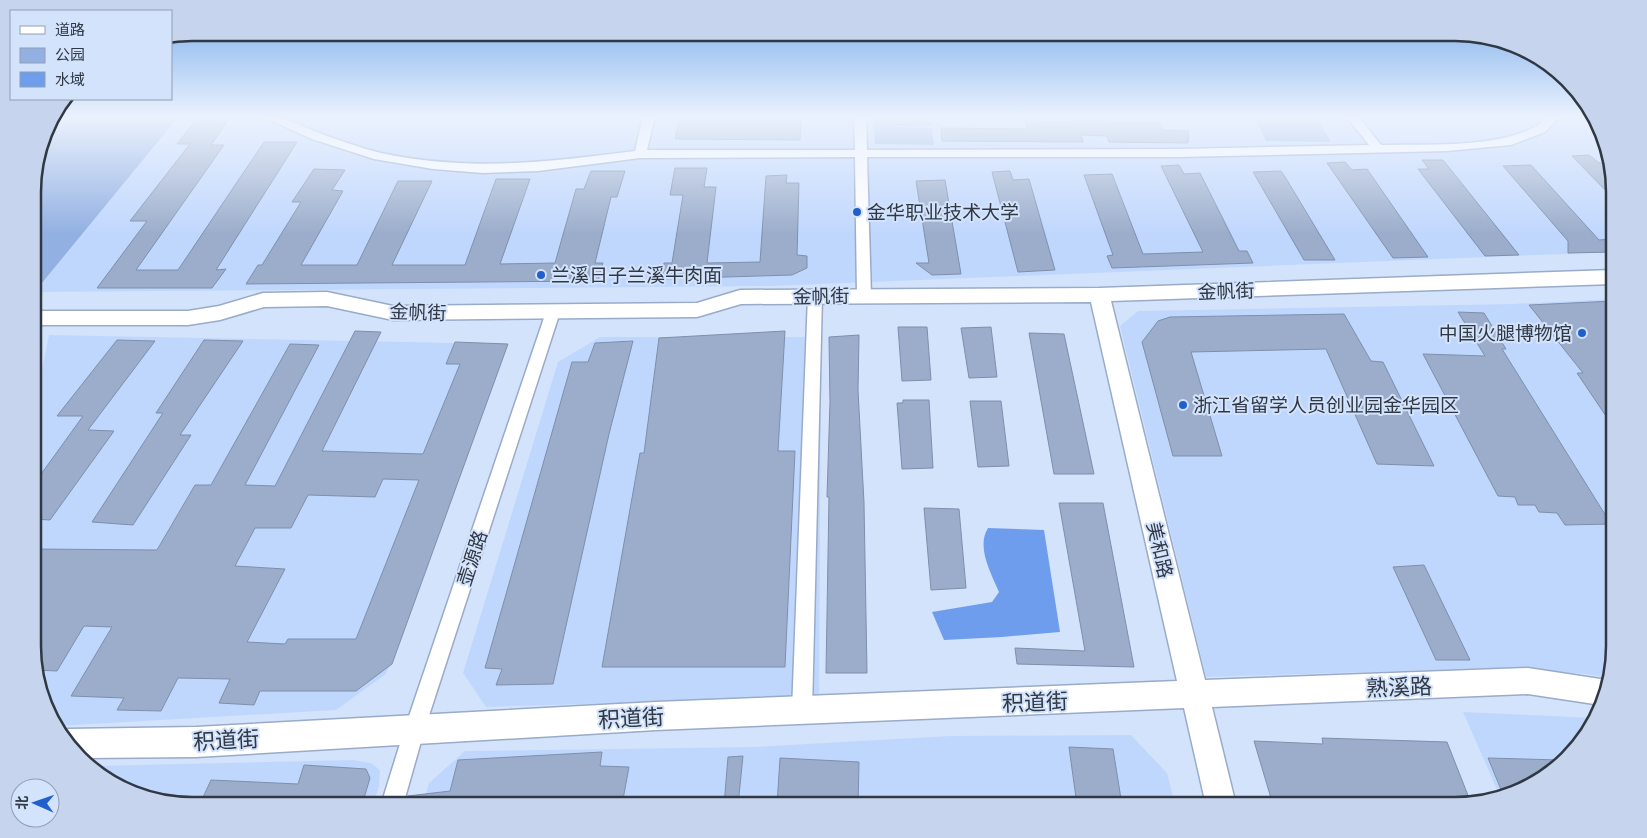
<svg xmlns="http://www.w3.org/2000/svg" width="1647" height="838" viewBox="0 0 1647 838" font-family="'Titillium Web','Noto Sans SC',sans-serif">
<style>
.built{fill:#c0d7fd}
.green{fill:#92b0e2}
.water{fill:#6e9ded}
.building{fill:#9badcb;stroke:#7d8fac;fill-rule:evenodd}
.lines{fill:none;stroke-linecap:round;stroke-linejoin:round}
.street-casing{stroke:#99abc9;stroke-width:3}
.secondary-casing{stroke:#99abc9;stroke-width:3}
.street{fill:#fff;fill-rule:evenodd}
.secondary{fill:#fff;fill-rule:evenodd}
.poi-dot{fill:#2160cc;stroke:#d3e3fc;stroke-width:2}
.labels{text-anchor:middle;stroke-width:4;stroke-linejoin:round;paint-order:stroke}
.poi-label{font-size:19px;fill:#303844;stroke:#d3e3fc;text-anchor:start}
.street-label{font-size:19px;fill:#303844;stroke:#d3e3fc}
.near-street-label{font-size:22px;fill:#303844;stroke:#d3e3fc}
.rim{fill:none;stroke:#303844;stroke-width:2.5}
</style>
<rect width="100%" height="100%" fill="#d3e3fc"/>
<g class="built">
<polygon points="179,116 1592,116 1613,172 1613,252 772,286 35,292"/>
<polygon points="1614,299 1614,646 1607,678 1587,674 1500,668 1206,677 1120,326 1138,311 1513,304"/>
<polygon points="49,335 508,344 386,674 336,710 58,726 34,667 33,415"/>
<polygon points="600,337 821,337 819,697 486,707 463,673 558,362"/>
<polygon points="1463,712 1597,718 1544,778 1499,794"/>
<polygon points="1131,735 1167,773 1175,805 423,805 429,783 465,751 753,747 950,736"/>
<polygon points="353,760 371,763 380,770 379,786 373,805 192,805 122,789 94,766"/>
</g>
<g class="green">
<polygon points="53,116 179,116 33,294 33,182 49,122"/>
<polygon points="874,116 931,116 932,126 874,126"/>
<polygon points="1254,116 1316,116 1331,142 1266,141"/>
<polygon points="874,126 932,128 934,145 875,144"/>
</g>
<path class="water" d="M988,528l56,2 16,102 -58,5 -58,3 -12,-28 60,-10 7,-10c-8,-19 -23,-45 -11,-64z"/>
<g class="building">
<polygon points="199,116 231,116 211,145 224,145 136,270 178,270 264,142 297,142 216,270 226,269 212,288 97,288 147,221 130,221 190,144 177,144"/>
<polygon points="680,116 801,116 800,140 675,139"/>
<polygon points="1074,117 1107,118 1108,122 1158,122 1162,130 1189,131 1188,143 1109,142 1107,136 1081,135 1083,142 942,141 941,128 1027,129 1025,121 1075,122"/>
<polygon points="1589,155 1599,163 1610,163 1613,172 1613,198 1572,156"/>
<polygon points="1422,160 1443,160 1519,255 1485,256 1418,169 1429,169"/>
<polygon points="1345,162 1352,170 1367,169 1428,257 1393,258 1327,163"/>
<polygon points="1179,165 1184,174 1200,173 1239,251 1247,251 1253,263 1112,268 1107,256 1113,255 1084,175 1112,174 1143,254 1203,252 1161,166"/>
<polygon points="1531,165 1599,240 1613,239 1613,252 1568,253 1568,241 1503,166"/>
<polygon points="675,168 707,168 704,187 716,187 707,263 760,262 766,176 787,175 786,183 799,183 797,255 807,256 807,268 792,275 660,279 664,263 672,263 683,195 670,195"/>
<polygon points="314,169 345,170 332,190 343,191 301,265 357,265 398,181 432,181 392,265 465,265 496,179 530,179 500,264 555,263 576,189 584,189 591,171 625,171 617,197 611,197 595,263 603,263 598,281 246,284 258,265 262,265 301,202 292,202"/>
<polygon points="1010,171 1013,180 1029,179 1055,270 1018,272 992,172"/>
<polygon points="1281,171 1287,180 1335,260 1304,260 1253,172"/>
<polygon points="945,180 961,274 932,275 916,263 929,263 916,181"/>
<polygon points="1614,301 1614,428 1577,373 1583,373 1529,305"/>
<polygon points="1458,312 1484,313 1506,349 1502,349 1611,524 1565,525 1557,513 1539,512 1535,505 1518,505 1515,497 1498,496 1423,354 1485,356"/>
<polygon points="1344,314 1371,361 1383,362 1434,466 1377,464 1326,349 1191,352 1222,456 1173,456 1142,342 1158,321 1170,317"/>
<polygon points="898,327 927,327 931,380 902,381"/>
<polygon points="991,327 997,377 969,378 961,328"/>
<path d="M355,331l26,1 -59,119 101,3 37,-90h-14l9,-22 53,2 -116,320 -36,27h-96l-6,14 -35,-2 11,-24 -52,-1 -17,33 -44,-1 7,-12 -53,-2 41,-69 -28,-1 -27,45 -22,-1 -1,-121 123,1 38,-65h16l79,-141 29,1 -74,140 30,1zM383,479l36,1 -63,159h-68l-3,5 -38,-2 38,-73 -50,-3 20,-38h36l17,-33 67,2z"/>
<polygon points="785,331 778,451 795,451 785,667 602,667 640,453 644,453 659,338"/>
<polygon points="1029,333 1064,334 1094,474 1054,474"/>
<polygon points="859,335 858,390 864,503 867,673 826,673 829,497 827,497 830,402 829,337"/>
<polygon points="117,340 155,341 88,430 114,431 50,520 34,519 34,484 83,416 57,416"/>
<polygon points="204,340 243,341 180,435 191,435 133,525 92,522 163,413 156,413"/>
<polygon points="633,341 609,434 553,684 496,685 502,669 485,668 572,362 588,362 595,343"/>
<polygon points="903,400 929,400 933,468 902,469 897,403 903,403"/>
<polygon points="970,401 1001,401 1009,466 978,467"/>
<polygon points="1059,503 1103,503 1134,667 1017,664 1015,648 1085,651"/>
<polygon points="924,508 959,509 966,588 931,590"/>
<polygon points="1424,565 1470,660 1436,660 1393,567"/>
<polygon points="1322,738 1447,742 1471,803 1465,805 1273,805 1254,741 1323,744"/>
<polygon points="1069,747 1113,749 1122,805 1077,805"/>
<polygon points="602,752 600,766 629,767 622,805 405,805 408,796 450,791 458,760"/>
<polygon points="743,756 738,805 724,805 728,757"/>
<polygon points="780,758 859,762 858,805 777,805"/>
<polygon points="1488,758 1560,760 1544,778 1502,792"/>
<polygon points="304,765 366,769 370,778 362,805 278,802 277,805 199,806 211,780 298,784"/>
</g>
<g class="lines">
<g class="street-casing">
<g id="street">
<path d="M261,116c23,0 38,9 58,17 20,7 41,15 62,20 89,19 165,9 254,-2l8,-35h12l-8,34h208l-1,-34h12l1,34 311,-1 191,-4 -23,-29h12l23,29c45,-1 115,3 154,-18 5,-2 8,-7 12,-11h13l-15,16 -34,13 -64,6 -269,6h-311l4,139 -2,3h-10l-2,-3 -2,-139 -215,1 -102,13 -55,2 -50,-4 -59,-10 -62,-20z"/>
<polygon points="815,291 820,293 822,296 812,711 809,718 802,721 795,718 792,711 808,296 810,293"/>
<polygon points="553,307 558,308 560,312 424,731 403,805 381,805 404,731 546,312 548,308"/>
</g>
</g>
<g class="secondary-casing">
<polygon id="secondary" points="1613,270 1613,284 1111,301 1205,680 1528,668 1607,680 1601,705 1528,694 1212,707 1236,805 1206,805 1184,708 656,730 196,757 84,758 65,743 61,732 68,729 196,727 656,702 1177,681 1091,302 741,304 697,317 393,320 327,306 264,307 220,320 188,325 33,325 33,311 188,311 219,306 263,293 327,292 393,306 697,303 740,290 1099,288"/>
</g>
<use href="#street" class="street"/>
<use href="#secondary" class="secondary"/>
</g>
<linearGradient id="sky" x2="0" y2="1"><stop stop-color="#77abea"/><stop offset="0.5" stop-color="#ebf2fe"/><stop offset="1" stop-color="#ebf2fe" stop-opacity="0"/></linearGradient>
<rect width="1647" height="234" fill="url(#sky)"/>
<g class="poi-dot">
<circle cx="857" cy="212" r="5"/>
<circle cx="541" cy="275" r="5"/>
<circle cx="1582" cy="333" r="5"/>
<circle cx="1183" cy="405" r="5"/>
</g>
<g class="labels">
<g class="poi-label">
<text x="867" y="219">金华职业技术大学</text>
<text x="551" y="282">兰溪日子兰溪牛肉面</text>
<text x="1572" y="340" text-anchor="end">中国火腿博物馆</text>
<text x="1193" y="412">浙江省留学人员创业园金华园区</text>
</g>
<g class="street-label">
<text transform="translate(1226 291) rotate(-2)" y="7">金帆街</text>
<text transform="translate(821 296) rotate(-1)" y="7">金帆街</text>
<text transform="translate(418 312) rotate(2)" y="7">金帆街</text>
<text transform="translate(1160 550) rotate(77)" y="7">美和路</text>
<text transform="translate(472 558) rotate(-72)" y="7">壶源路</text>
</g>
<g class="near-street-label">
<text transform="translate(1399 687) rotate(-2)" y="8">熟溪路</text>
<text transform="translate(1035 702) rotate(-2)" y="8">积道街</text>
<text transform="translate(631 718) rotate(-3)" y="8">积道街</text>
<text transform="translate(226 740) rotate(-3)" y="8">积道街</text>
</g>
</g>
<path d="M0 0H1647V838H0ZM192 41H1455A151 151 0 0 1 1606 192V646A151 151 0 0 1 1455 797H192A151 151 0 0 1 41 646V192A151 151 0 0 1 192 41Z" fill="#c6d5ed" fill-rule="evenodd"/>
<path class="rim" d="M192 41H1455A151 151 0 0 1 1606 192V646A151 151 0 0 1 1455 797H192A151 151 0 0 1 41 646V192A151 151 0 0 1 192 41Z"/>
<rect x="10" y="10" width="162" height="90" fill="#d3e3fc" stroke="#929fb2"/>
<rect x="20" y="26" width="25" height="8" fill="#ffffff" stroke="#929fb2"/>
<text x="55" y="35" font-size="15" fill="#303844">道路</text>
<rect x="20" y="48" width="25" height="15" fill="#92b0e2" stroke="#929fb2"/>
<text x="55" y="60" font-size="15" fill="#303844">公园</text>
<rect x="20" y="72" width="25" height="15" fill="#6e9ded" stroke="#929fb2"/>
<text x="55" y="85" font-size="15" fill="#303844">水域</text>
<g transform="translate(35 803) rotate(272)"><circle r="24" fill="#d3e3fc" stroke="#929fb2"/>
<path d="M0-4L9 19L0 12L-9 19Z" fill="#2160cc"/>
<text y="-8" font-size="14" font-weight="bold" text-anchor="middle" fill="#303844">北</text>
</g>
</svg>
